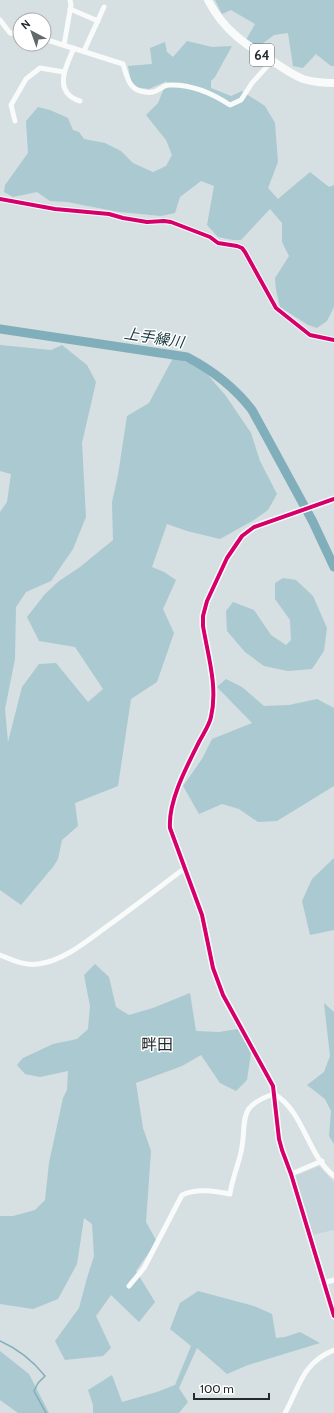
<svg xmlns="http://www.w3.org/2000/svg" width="334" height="1413" viewBox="0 0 334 1413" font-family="Cabin,'Noto Sans JP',sans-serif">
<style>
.built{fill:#c4d6db}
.green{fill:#abc9d0}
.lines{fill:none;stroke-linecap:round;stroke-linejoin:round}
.stream{stroke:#80aeba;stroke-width:1.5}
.river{stroke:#80aeba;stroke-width:9}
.street{stroke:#f9fafa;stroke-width:5}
.secondary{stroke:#f9fafa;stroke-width:7}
.primary{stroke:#f9fafa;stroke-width:8}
.cycleway-casing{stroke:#fff;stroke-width:6}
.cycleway{stroke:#d6006c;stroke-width:4}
.labels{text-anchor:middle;stroke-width:3;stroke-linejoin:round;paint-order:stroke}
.shield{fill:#fff;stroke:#666a6b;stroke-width:1}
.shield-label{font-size:13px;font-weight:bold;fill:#242a2c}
.water-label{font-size:15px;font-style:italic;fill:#18383f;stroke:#fff}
.quarter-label{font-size:16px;fill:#242a2c;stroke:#fff}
</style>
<rect width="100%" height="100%" fill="#d6dfe1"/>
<polygon class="built" points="319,1166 334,1182 334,1232 333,1230 313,1235 295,1176"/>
<g class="green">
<polygon points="215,0 334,0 334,66 331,66 316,54 303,68 293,66 288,33 274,35 258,47 246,40 255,24 231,10 222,14"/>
<polygon points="187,41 212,47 232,46 215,77 211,81 211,88 231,96 242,91 265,106 275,123 278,162 268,188 278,199 310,172 329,187 334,185 334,307 327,321 317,328 308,325 280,307 276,290 275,278 289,256 282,242 282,223 270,209 241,240 233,240 218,237 207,225 214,186 201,181 180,197 175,213 161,216 119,212 67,202 50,201 37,192 13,197 4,192 5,185 28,153 26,121 38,107 50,110 68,118 73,130 79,132 84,139 105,143 121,151 133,163 153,172 166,166 172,155 166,140 146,115 158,103 167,81 149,89 135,87 131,81 128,66 152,64 150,48 165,42 167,52 173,57"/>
<polygon points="0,345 51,350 62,345 87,365 96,382 82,443 86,517 73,549 51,581 26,592 16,607 15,659 5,709 8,742 22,687 39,664 56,663 88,702 103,689 75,647 39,641 27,617 45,594 59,581 80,567 113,540 112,502 118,475 127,416 149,403 173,358 200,366 226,396 251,433 260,461 277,494 268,510 254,520 220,539 187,531 167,524 152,567 164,572 176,580 163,609 174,633 157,682 131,699 118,786 75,803 78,826 62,840 58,859 53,867 21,905 0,890 0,512 7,502 11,474 0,471"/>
<polygon points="283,578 296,580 313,596 327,628 324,651 312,669 288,671 264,666 245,652 227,631 226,611 233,602 254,610 271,635 286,645 291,640 290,620 275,599 275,583"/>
<polygon points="226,679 242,687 264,706 289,705 317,699 334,708 334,786 277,821 258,822 239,809 222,804 199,814 183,786 202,759 212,739 252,723 217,687"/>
<polygon points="334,858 334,930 310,935 302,901 312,879"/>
<polygon points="95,964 109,977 116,1007 129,1015 153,1008 190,993 196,1031 219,1032 238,1029 252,1046 247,1080 236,1091 220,1083 201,1055 182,1066 136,1083 143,1128 151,1151 146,1222 156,1240 150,1251 136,1271 155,1302 139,1322 111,1295 96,1316 111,1348 103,1356 65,1360 55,1341 79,1308 87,1278 94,1256 92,1224 84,1218 77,1264 58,1299 33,1309 0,1304 0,1216 13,1216 35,1210 45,1200 49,1163 63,1098 67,1090 68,1071 40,1077 25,1074 17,1065 23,1058 53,1044 77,1039 88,1029 90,1006 84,975"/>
<polygon points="324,1003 334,1012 334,1144 329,1136 331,1111 325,1099 307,1085 324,1072 330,1056"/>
<polygon points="198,1291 254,1306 272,1314 276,1338 285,1337 300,1332 320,1343 248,1365 227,1374 197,1348 179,1388 188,1402 179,1413 93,1413 93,1405 88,1390 112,1375 122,1402 157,1392 175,1385 191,1346 170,1329 180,1303"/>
<polygon points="0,1351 29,1374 49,1413 18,1413 0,1400"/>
</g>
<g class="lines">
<path class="stream" d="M0,1341c18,8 33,20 45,35l-7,7 -4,8 12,22"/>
<path class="river" d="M0,329l187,28c25,13 48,31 65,53l61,112 21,45"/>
<g class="street">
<polyline points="70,9 98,21"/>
<polyline points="0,20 10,33 20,35"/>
<path d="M44,39l79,25c4,12 5,23 17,27 4,1 9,2 13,1 6,-1 10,-7 16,-7 23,-1 43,8 61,20l11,-5 11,-17 20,-22"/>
<polyline points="64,45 71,5 70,0"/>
<path d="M74,48c-8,18 -22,44 6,53"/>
<polyline points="84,51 104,7"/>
<polyline points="15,121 11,105 26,79 40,68 64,72"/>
<polyline points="0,199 55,209 109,214 123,218 147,222 164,221 171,222 210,237 218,243 237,246 242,248 245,252 276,308 310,335 334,340"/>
<path d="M0,955c12,5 24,11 38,9 24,-3 45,-20 64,-34 28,-20 55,-41 83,-62"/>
<polyline points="291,1174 322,1161"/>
<polyline points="324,1283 334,1280"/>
<path d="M129,1286l15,-18 38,-73c14,-7 33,-4 48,-1 2,-15 8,-28 11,-42 7,-32 -6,-45 33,-58 30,17 33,61 60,82"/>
<path d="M285,1413c15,-27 17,-50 49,-63"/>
</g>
<path class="secondary" d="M334,499l-80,28 -12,9 -15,22 -20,43 -4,15v10c5,30 15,61 8,91 -2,9 -8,17 -12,25 -12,24 -31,59 -29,86l32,87 11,53 10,27 50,91 6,53 3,11 9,24 43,142"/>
<path class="primary" d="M208,0c15,30 38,45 66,62 9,6 19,13 29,17 10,3 21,4 31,4"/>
<g class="cycleway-casing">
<g id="cycleway">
<polyline points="0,199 55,209 109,214 123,218 147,222 164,221 171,222 210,237 218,243 237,246 242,248 245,252 276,308 310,335 334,340"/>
<path d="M334,499l-80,28 -12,9 -15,22 -20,43 -4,15v10c5,30 15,61 8,91 -2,9 -8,17 -12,25 -12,24 -31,59 -29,86l32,87 11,53 10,27 50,91 6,53 3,11 9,24 43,142"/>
</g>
</g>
<use href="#cycleway" class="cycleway"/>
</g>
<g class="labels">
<rect class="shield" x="250" y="44" width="24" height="22" rx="3"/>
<g class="shield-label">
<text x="262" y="60">64</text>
</g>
<g class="water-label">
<text transform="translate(154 338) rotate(9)" y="5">上手繰川</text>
</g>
<g class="quarter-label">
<text x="157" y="1050">畔田</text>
</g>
</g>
<g transform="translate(32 32) rotate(319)"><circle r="19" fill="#ffffff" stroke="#a7aaab"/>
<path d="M0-3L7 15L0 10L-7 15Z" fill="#62696b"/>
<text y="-6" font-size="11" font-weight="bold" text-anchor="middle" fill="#242a2c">N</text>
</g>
<path d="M194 1393v6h75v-6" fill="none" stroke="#242a2c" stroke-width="2"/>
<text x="200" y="1393" font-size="12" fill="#242a2c" stroke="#ffffff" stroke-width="3" paint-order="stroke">100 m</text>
</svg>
